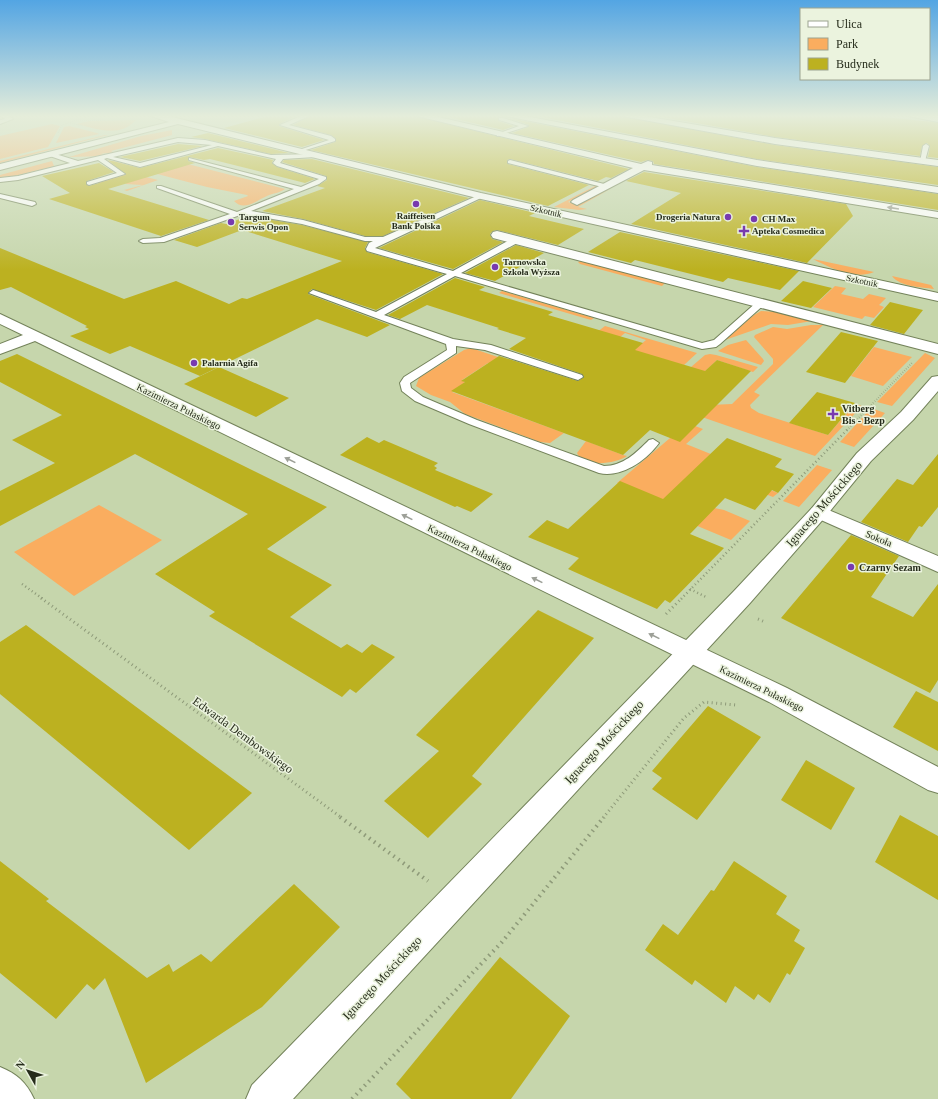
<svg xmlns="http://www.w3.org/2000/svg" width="938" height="1099" viewBox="0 0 938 1099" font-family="Georgia,serif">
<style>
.green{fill:#faad5f}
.building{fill:#bcb120}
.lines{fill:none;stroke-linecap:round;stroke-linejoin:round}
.lane-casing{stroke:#73825a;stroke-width:2}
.street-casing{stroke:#73825a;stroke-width:2}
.secondary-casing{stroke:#73825a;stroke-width:2}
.path-far4{stroke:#8e9a79;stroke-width:1;stroke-dasharray:0.5 1.5;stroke-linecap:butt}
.path-far3{stroke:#8e9a79;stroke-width:2;stroke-dasharray:0.5 2;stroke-linecap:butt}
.path-far2{stroke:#8e9a79;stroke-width:2.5;stroke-dasharray:1 3;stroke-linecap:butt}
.path-far1{stroke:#8e9a79;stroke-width:3;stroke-dasharray:1 3.5;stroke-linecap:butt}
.path{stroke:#8e9a79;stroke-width:4;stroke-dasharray:1.5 4.5;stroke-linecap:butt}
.lane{fill:#fff;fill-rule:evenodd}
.street{fill:#fff;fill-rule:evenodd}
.secondary{fill:#fff;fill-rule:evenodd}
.oneway{fill:#9da098}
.poi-dot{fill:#783aaf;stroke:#ebf3de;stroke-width:1.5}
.labels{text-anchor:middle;stroke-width:3;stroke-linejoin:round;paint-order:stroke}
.far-street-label{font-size:9px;fill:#262c1b;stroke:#ebf3de}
.far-poi-label{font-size:9px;font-weight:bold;fill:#262c1b;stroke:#ebf3de;text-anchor:start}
.street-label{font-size:10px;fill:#262c1b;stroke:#ebf3de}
.poi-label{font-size:10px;font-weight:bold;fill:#262c1b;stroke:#ebf3de;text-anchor:start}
.near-street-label{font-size:12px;fill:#262c1b;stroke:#ebf3de}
</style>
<rect width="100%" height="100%" fill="#c6d6ac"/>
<g class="green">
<path d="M136,120c-16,18 -40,9 -59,4l12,-3z"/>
<polygon points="52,124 60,126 48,147 0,159 0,136"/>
<polygon points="69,126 97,133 99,134 56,143 64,127"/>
<path d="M172,130v5l-61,16 6,3c-6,1 -10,-2 -16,0l5,2 -37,1 72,-21z"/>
<polygon points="105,135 108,135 0,163 0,161"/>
<path d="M195,155l1,1 -20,5 109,28c-5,4 -12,4 -18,7 -10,4 -23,16 -33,5l14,-5 -1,-1 -40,-8 -65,-17z"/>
<polygon points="52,161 54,166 51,167 14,176 0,177 0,175"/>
<polygon points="107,161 113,161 141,169 146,177 158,180 127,191 124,190 143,185 125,184 129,182 100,184 98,182 126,174"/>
<polygon points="728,183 921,215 727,184"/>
<polygon points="595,186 598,187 568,202 578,205 612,188 578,207 587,209 579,210 554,207"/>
<path d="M813,259l61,13c-19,8 -44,-4 -61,-13z"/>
<polygon points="580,261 583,261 665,283 662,286 580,264 578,262"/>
<path d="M892,276l39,9 3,4c-12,-2 -34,-2 -42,-13z"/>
<polygon points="835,286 846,288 841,294 863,299 869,294 886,298 879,305 884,307 874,318 865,316 862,319 813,307"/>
<polygon points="502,291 594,318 591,320 499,293"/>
<polygon points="761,311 776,312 812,321 788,325 771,324 725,340 754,315"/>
<polygon points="811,325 823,325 754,392 760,395 750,405 751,408 759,413 828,435 855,404 862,406 815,456 699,416 690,424 703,429 686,444 743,467 734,475 778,493 773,497 697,467 700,505 724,510 750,521 731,540 659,510 645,495 617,483 709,405 732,404 773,364 773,359 754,337 755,335 773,327 787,329"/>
<polygon points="605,326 697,353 684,365 632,352 646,340 625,333 610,345 588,339"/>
<polygon points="746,340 763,359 764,361 761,365 718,351 728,345"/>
<polygon points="874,347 912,357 883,386 851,376"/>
<polygon points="471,348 537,370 528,376 488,363 462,380 465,382 452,392 564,433 550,443 540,442 465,414 450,402 431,395 416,386 419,378 464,350"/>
<polygon points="925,353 935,358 892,406 877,402"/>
<polygon points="710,354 716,355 758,367 753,372 717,360 702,374 691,367 705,355"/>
<polygon points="871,408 885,413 854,447 840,442"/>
<path d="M586,441l37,14 4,1c-11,8 -44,12 -50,-3z"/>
<polygon points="817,465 832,470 799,507 783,501"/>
<polygon points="99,505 162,540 74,596 14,552"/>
</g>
<g class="building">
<polygon points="268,116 296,116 279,124 279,126 324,140 302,147 224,128"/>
<polygon points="310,116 416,116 629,169 611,178 606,177 598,181 510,159 507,160 508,164 589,185 548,206 311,150 335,142 336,139 331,135 293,125"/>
<polygon points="443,116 504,116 498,117 498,121 514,126 503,130"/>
<polygon points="536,116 621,116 775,145 938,167 938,185 757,159"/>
<polygon points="656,116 874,116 933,122 938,123 938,158 928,157 930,146 927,143 922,146 920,156 775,137"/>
<polygon points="509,118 757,167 938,194 938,210 654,164 653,161 648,160 641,162 512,133 528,127 529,125"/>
<polygon points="208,133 289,153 271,154 205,139 191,137"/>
<polygon points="178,144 203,146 140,161 120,157"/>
<polygon points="218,148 273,160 272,163 277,167 315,179 305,183 210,159 204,160 189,157 188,161 195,163 108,189 209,220 161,236 49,199 70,193 42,176 99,163 114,172 87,181 86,184 89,186 126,175 108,160 140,168"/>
<polygon points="312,159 469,198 383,236 365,236 303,219 262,211 325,188 317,186 327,180 326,176 282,162 284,160"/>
<polygon points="644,172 846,204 853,216 807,263 631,224 681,193 626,181"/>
<polygon points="480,200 535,213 529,216 584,229 558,245 497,230 493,231 490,234 492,239 503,242 453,269 379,248"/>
<polygon points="248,216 302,225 368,242 365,248 367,252 443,274 376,310 312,289 308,293 308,294 390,325 367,337 317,319 200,376 130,346 110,354 70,336 89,329 85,327 87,326 11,287 0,290 0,248 124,299 176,281 229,304 242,298 247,299 342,261 242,230 197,247 174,240 221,223 226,224"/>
<polygon points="620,232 799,271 780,290 728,278 723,282 635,260 631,263 588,252"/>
<polygon points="516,245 544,253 495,281 465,273"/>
<polygon points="455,278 485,287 479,290 553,312 548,315 643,343 635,350 705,371 717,360 751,371 680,442 650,430 623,455 451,391 465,382 461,381 499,356 578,381 584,377 582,374 509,349 526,338 497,329 499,328 427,305 400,319 388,315"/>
<polygon points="803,281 832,288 811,308 781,301"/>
<polygon points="890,302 923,310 904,334 870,325"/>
<polygon points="841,332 878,341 845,383 806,372"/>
<polygon points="17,354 327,507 267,549 332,585 290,617 341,648 347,644 362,653 372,644 395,657 356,693 350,689 342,697 209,616 215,612 155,574 248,514 135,454 0,526 0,491 55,463 12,440 62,415 0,382 0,361"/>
<polygon points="219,367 289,398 256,417 184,384"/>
<polygon points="817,392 855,403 828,435 789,423"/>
<polygon points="367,437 379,443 384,440 438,463 434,466 437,468 435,470 493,494 471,512 457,506 455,507 340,455"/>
<polygon points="727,438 782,459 775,467 794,474 778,493 772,490 755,510 725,498 690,534 724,548 670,603 665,600 657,609 568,569 579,558 528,537 547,520 568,529 620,481 663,499"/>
<polygon points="938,454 938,507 922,527 919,526 908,542 861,522 897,479 913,485"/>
<polygon points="851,535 899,556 871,597 913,617 938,584 938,680 930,693 781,618"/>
<polygon points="538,610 594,638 472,776 482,784 428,838 384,801 439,751 416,735"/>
<polygon points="26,625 252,793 189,850 0,694 0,642"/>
<polygon points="916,691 938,702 938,751 893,727"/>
<polygon points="708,706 761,737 697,820 652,789 662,778 652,771"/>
<polygon points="806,760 855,788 831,830 781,800"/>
<polygon points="900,815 938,836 938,900 875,862"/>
<polygon points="0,861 49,899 46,901 147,978 169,964 173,972 201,954 211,962 294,884 340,927 262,1007 146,1083 105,978 94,990 87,984 56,1019 0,973"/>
<polygon points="734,861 787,896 776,914 800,930 794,941 805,948 790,975 787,973 770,1003 758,994 754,1000 735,986 726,1003 695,980 692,985 645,950 663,924 678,935 711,890 714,891"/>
<polygon points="500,957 570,1016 511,1099 411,1099 396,1084"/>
</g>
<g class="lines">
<g class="lane-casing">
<g id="lane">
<polygon points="2,116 9,116 13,119 0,124 0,120 5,119"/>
<polygon points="301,116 309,116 289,125 331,136 335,139 335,141 299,152 299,150 329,140 280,125"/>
<polygon points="499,118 503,118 528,126 497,136 497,134 519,126 499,120"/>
<path d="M178,138l27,2 66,15 46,-1v2l-2,1 -32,2 -3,4 46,14v2l-7,5 -68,27 52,9 62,17h18l96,-42h4v2l-108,51 78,23 60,-33h6v4l-58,31 241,70 12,-3 44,-39h6l2,2 -46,41 -4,3 -14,2 -247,-73 -71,39 69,24 38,6 91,30 1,2 -5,3 -93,-30 -29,-4v7l-46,30 1,5 12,9 54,23 127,46c19,0 32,-13 45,-26l4,-1 6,4c-13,18 -38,35 -60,30l-130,-49 -54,-23 -13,-10 -2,-8 4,-6 43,-27 -1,-6 -137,-51 4,-3 3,1 60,21 71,-38 -80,-23 -1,-2 3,-6 4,-2h-8l-63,-17 -59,-10 -79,28 -21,1 -4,-2 4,-2 17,-1 70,-24 -73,-26v-2h4l76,26 57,-23 -105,-29v-2l112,29 18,-8 -42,-13 -4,-3 3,-4 -58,-13 -78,21 -33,-9 -3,1 21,15 -36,11 -2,-1v-2l30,-9 -19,-13 -80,20 -18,2v-4l18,-2 52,-13 -23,-8v-2l2,-1 29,9zM178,142l34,3 -72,18 -27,-6z"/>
<polygon points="926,144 929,146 925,161 920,162 923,146"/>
<polygon points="510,160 608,185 609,186 606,188 508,163 508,161"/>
<polygon points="0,194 35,202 36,204 32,206 0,198"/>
</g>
</g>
<g class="street-casing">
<g id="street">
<polygon points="417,116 434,116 641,164 648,161 652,162 652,165 938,212 938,218 644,170 577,205 571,202 573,200 633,168"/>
<polygon points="505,116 525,116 757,160 938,187 938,193 757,166"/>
<polygon points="622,116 644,116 775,138 938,160 938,166 775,144"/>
<polygon points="908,116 938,116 938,122"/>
<polygon points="497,231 938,344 938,354 493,238 491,235 493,232"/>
<polygon points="0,314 787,688 938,767 938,793 928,790 769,702 35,341 0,354 0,344 23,335 0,324"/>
<polygon points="819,506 938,556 938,572 812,516 809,512 812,508"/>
<path d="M0,1067c17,7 26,15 34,32h-34z"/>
</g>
</g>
<g class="secondary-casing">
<g id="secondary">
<polygon points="151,116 168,116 481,193 938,293 938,301 481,199 178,124 0,170 0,164 169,122"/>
<polygon points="938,376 938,391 913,420 871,461 826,516 750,603 293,1099 246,1099 252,1085 734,591 812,508 857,453 901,412 932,377"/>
</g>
</g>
<g class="path-far4">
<polyline points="78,121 104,120"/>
<polyline points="70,123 83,126"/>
<polyline points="58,133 62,125 89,116"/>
</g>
<polyline class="path-far3" points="847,430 912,363"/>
<g class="path-far2">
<polyline points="22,584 43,599"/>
<polyline points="690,589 706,597"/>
<polyline points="681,599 848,429"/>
</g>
<g class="path-far1">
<polyline points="41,598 342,818"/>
<polyline points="666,614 682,598"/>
<polyline points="758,619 765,622"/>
<polyline points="603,818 684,718 704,702 736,705"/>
</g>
<g class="path">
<polyline points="340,817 428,881"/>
<polyline points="352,1099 502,942 604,817"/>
</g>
<use href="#lane" class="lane"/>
<use href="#street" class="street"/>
<use href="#secondary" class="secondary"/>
</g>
<defs><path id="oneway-solid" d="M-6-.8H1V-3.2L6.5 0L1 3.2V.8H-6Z"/></defs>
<g class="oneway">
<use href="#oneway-solid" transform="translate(893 208) rotate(-171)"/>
<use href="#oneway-solid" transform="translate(290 460) rotate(-154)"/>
<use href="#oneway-solid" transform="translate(407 517) rotate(-154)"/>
<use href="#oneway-solid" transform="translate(537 580) rotate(-154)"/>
<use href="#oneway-solid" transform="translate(654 636) rotate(-154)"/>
</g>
<linearGradient id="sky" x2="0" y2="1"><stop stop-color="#53a5e3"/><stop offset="0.43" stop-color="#e5edda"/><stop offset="1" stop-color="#e5edda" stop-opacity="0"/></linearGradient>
<rect width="938" height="270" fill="url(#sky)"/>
<g class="poi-dot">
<circle cx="416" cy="204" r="4"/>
<circle cx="728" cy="217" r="4"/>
<circle cx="754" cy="219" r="4"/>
<circle cx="231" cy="222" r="4"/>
<path d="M742 225h4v4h4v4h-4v4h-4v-4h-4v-4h4z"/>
<circle cx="495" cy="267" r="4"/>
<circle cx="194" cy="363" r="4"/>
<path d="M831 408h4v4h4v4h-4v4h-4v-4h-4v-4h4z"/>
<circle cx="851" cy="567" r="4"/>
</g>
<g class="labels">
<g class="far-street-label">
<text transform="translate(546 211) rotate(13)" y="3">Szkotnik</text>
<text transform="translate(862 281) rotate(12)" y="3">Szkotnik</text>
</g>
<g class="far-poi-label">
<text x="416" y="219" text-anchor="middle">Raiffeisen<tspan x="416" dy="10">Bank Polska</tspan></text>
<text x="239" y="220">Targum<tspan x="239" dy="10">Serwis Opon</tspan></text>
<text x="720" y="220" text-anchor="end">Drogeria Natura</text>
<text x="762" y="222">CH Max</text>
<text x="752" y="234">Apteka Cosmedica</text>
<text x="503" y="265">Tarnowska<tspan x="503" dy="10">Szkoła Wyższa</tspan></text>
<text x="202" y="366">Palarnia Agifa</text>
</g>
<g class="street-label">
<text transform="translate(179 406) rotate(26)" y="4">Kazimierza Pułaskiego</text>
<text transform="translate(879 538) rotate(23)" y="4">Sokoła</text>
<text transform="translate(470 547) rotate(26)" y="4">Kazimierza Pułaskiego</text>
<text transform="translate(762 688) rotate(26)" y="4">Kazimierza Pułaskiego</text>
</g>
<g class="poi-label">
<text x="842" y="412">Vitberg<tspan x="842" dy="12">Bis - Bezp</tspan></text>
<text x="859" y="571">Czarny Sezam</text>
</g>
<g class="near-street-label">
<text transform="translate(824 504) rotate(-49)" y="4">Ignacego Mościckiego</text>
<text transform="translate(243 735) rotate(36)" y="4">Edwarda Dembowskiego</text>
<text transform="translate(604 742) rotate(-47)" y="4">Ignacego Mościckiego</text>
<text transform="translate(382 978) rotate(-47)" y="4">Ignacego Mościckiego</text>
</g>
</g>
<rect x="800" y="8" width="130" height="72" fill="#ebf3de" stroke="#9ca390"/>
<rect x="808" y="21" width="20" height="6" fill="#ffffff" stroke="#9ca390"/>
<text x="836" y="28" font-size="12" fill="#262c1b">Ulica</text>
<rect x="808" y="38" width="20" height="12" fill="#faad5f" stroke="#9ca390"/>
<text x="836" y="48" font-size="12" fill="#262c1b">Park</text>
<rect x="808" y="58" width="20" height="12" fill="#bcb120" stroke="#9ca390"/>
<text x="836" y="68" font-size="12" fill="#262c1b">Budynek</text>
<g transform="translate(28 1071) rotate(309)" stroke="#ebf3de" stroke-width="3" paint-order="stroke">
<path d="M0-3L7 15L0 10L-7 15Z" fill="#262c1b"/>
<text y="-6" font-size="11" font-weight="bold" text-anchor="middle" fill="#262c1b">N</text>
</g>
</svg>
